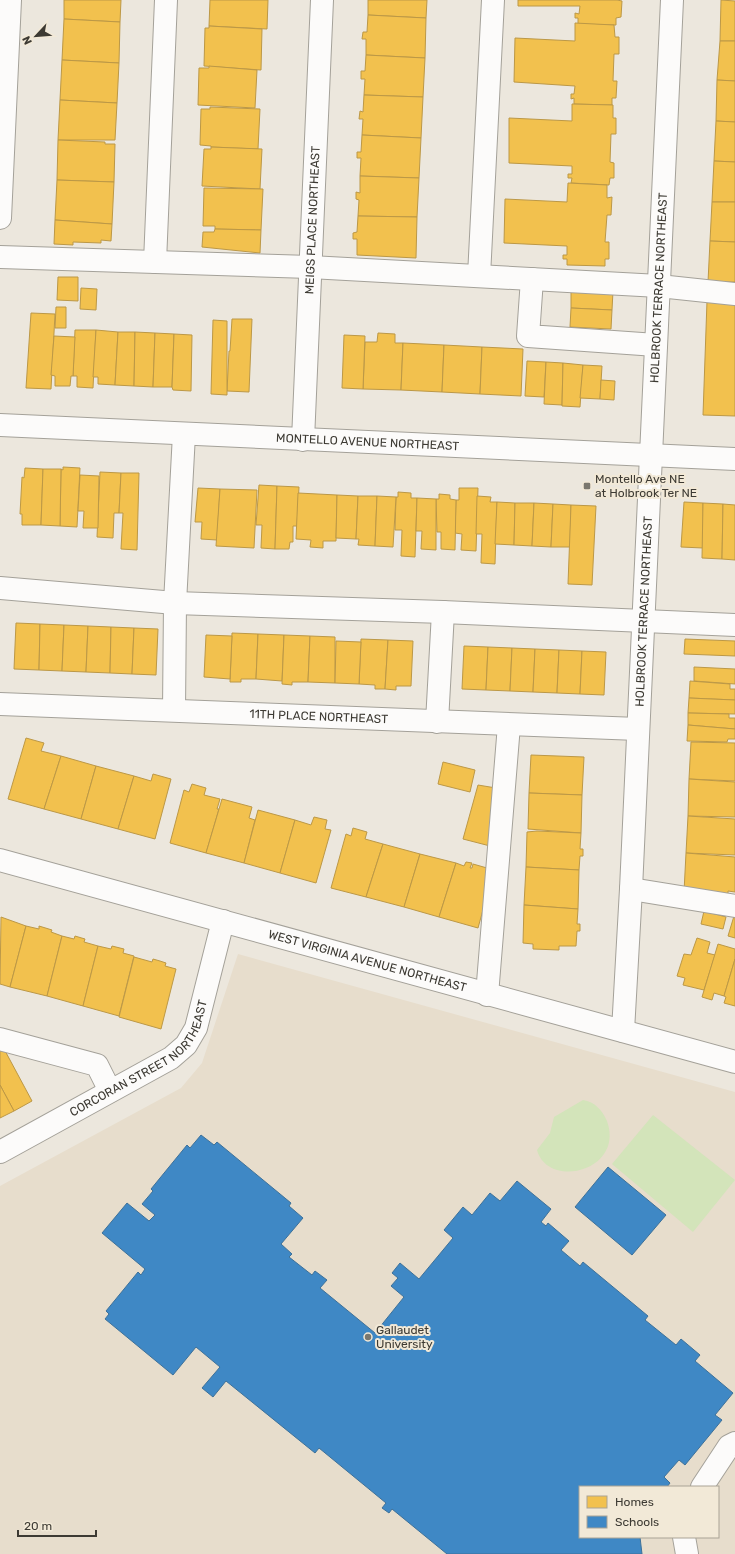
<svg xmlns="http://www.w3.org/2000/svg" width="735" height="1554" viewBox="0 0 735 1554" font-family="Rubik,sans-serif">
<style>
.built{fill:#e7ddcc;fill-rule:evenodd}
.green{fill:#d3e4ba}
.homes{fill:#f2c14e;stroke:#bc9846}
.schools{fill:#3f88c5;stroke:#3e7199}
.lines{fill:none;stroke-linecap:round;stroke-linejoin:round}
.minor-casing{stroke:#a4a199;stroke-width:24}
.minor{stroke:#fcfbfa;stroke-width:22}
.poi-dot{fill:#7a776e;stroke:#f2e9d7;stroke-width:1.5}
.labels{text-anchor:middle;stroke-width:4;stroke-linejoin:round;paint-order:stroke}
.street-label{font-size:12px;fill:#3d3a33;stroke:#f2e9d7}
.poi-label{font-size:12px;fill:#3d3a33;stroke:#f2e9d7;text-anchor:start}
</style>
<rect width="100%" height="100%" fill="#ece7dd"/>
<path class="built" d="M238,954l497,138v462h-735v-368l181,-98 21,-25zM580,1487h138v50h-138z"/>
<g class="green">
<path d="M583,1100c12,2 19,10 24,21 18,50 -59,69 -70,29l13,-17 4,-16z"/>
<polygon points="653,1115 735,1180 693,1232 612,1164"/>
</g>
<g class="homes">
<polygon points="64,0 121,0 120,22 64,19"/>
<polygon points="210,0 268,0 267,29 209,26"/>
<polygon points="368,0 427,0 426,18 368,15"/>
<polygon points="518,0 617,0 622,1 621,17 616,18 616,25 578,24 578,18 575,18 575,13 579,14 580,6 518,6"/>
<polygon points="721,0 735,1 735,41 720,41"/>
<polygon points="368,15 426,18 425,58 366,55 366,39 362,39 363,32 367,32"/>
<polygon points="64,19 120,22 119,63 62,60"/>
<polygon points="575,23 614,25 615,37 619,37 619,54 614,54 613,81 617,81 616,98 612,98 612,105 574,104 574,98 571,99 571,94 574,94 575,86 514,82 515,38 575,41"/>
<polygon points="209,26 262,29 261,70 204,66 205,28 209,28"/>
<polygon points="720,41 735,41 735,81 717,80"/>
<polygon points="366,55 425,58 423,97 364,95 365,79 361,79 361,71 365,71"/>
<polygon points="62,60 119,63 117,103 60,100"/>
<polygon points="209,66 257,70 255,108 198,105 199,68 209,68"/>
<polygon points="717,80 735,81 735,122 716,121"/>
<polygon points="364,95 423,97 421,138 362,135 363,119 359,119 360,111 363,112"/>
<polygon points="60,100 117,103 115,140 58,140"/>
<polygon points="572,104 613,105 613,118 616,118 616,134 611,134 610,162 614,163 614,178 610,178 609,185 571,183 572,178 568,178 568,174 572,174 572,166 509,163 509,118 572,121"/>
<polygon points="210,107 260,109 258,149 211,147 211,146 200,145 201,109 210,109"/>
<polygon points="716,121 735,122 735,162 714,161"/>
<polygon points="362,135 421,138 419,178 360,176 361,158 357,158 357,152 361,152"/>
<polygon points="58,140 105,142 105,144 115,144 114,182 57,180"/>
<polygon points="211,147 262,149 260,189 202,186 204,149 211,149"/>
<polygon points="714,161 735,162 735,202 712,202"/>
<polygon points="360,176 419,178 417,217 358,216 359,200 356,199 356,192 360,193"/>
<polygon points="57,180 114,182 112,224 55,220"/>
<polygon points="568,183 607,185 607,198 612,197 611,215 607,215 605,242 609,242 609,259 605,259 605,266 567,265 567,259 563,259 563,255 567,255 567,246 504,243 505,199 567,202"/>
<polygon points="204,188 263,189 261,230 215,229 215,226 203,226"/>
<polygon points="712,202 735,202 735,242 710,241"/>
<polygon points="358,216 417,217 416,258 357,255 357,239 353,239 353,233 357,232"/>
<polygon points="55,220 112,224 111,241 101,240 101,243 73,242 73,245 54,244"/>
<polygon points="215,229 261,230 260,253 202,247 203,232 214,232"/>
<polygon points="710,241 735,242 735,282 708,282"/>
<polygon points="58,277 78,277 78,301 57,300"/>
<polygon points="81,288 97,289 96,310 80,309"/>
<polygon points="571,289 613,291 612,310 571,308"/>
<polygon points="707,301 735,302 735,416 703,415"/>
<polygon points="56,307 66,307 66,328 55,328"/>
<polygon points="571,308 612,310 611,329 570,327"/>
<polygon points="31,313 55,314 51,389 26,388"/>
<polygon points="232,319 252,319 249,392 227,391 229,351 230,351"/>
<polygon points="213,320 227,321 227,395 211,394"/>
<polygon points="75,330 96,330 93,388 77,387 77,376 73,376"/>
<polygon points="96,330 118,332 115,385 98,384 98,377 93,377"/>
<polygon points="118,332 135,332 134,386 115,385"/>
<polygon points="135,332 155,333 153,387 134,386"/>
<polygon points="155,333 174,334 172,387 153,387"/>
<polygon points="378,333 395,334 395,343 403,343 401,390 363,389 365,342 377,342"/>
<polygon points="174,334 192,335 191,391 173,390 172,387"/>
<polygon points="344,335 365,336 363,389 342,388"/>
<polygon points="54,336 75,337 73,376 71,376 70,386 55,386 55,376 51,375"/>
<polygon points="403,343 444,345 442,392 401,390"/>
<polygon points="444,345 482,347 480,394 442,392"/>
<polygon points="482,347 523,349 521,396 480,394"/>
<polygon points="527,361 546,362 544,397 525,396"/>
<polygon points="546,362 563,363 562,405 544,404"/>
<polygon points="563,363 583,365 580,407 562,406"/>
<polygon points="583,365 602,366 600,399 580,398"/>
<polygon points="601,380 615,381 614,400 600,399"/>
<polygon points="63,467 80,468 77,527 60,526 61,469 63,470"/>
<polygon points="25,468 43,469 41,525 22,525 22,514 20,514 22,477 24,478"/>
<polygon points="43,469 61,469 60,526 41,525"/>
<polygon points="100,472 121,473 119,513 114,513 113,538 97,537"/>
<polygon points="121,473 139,473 137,550 121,549 123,513 119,513"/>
<polygon points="80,475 99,476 98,528 83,528 84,511 78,511"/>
<polygon points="259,485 277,486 275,549 261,548 262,525 256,525"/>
<polygon points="277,486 299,487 297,526 293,526 293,542 290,542 289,549 275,549"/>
<polygon points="198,488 220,489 217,540 201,539 202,522 195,522"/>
<polygon points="459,488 478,488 476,551 461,550 462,534 455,533 456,500 459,500"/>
<polygon points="220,489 257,490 254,548 216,546"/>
<polygon points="398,492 411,493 411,498 417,498 415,557 401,556 402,530 395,530 396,497 398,497"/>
<polygon points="298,493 337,495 336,541 323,541 323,548 310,547 311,540 296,539"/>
<polygon points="439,494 450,495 450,499 456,500 455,550 441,549 441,532 437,532 436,499 439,499"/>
<polygon points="337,495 358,496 356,539 336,538"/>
<polygon points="358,496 377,496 375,546 358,545 359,539 356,539"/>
<polygon points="377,496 396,497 393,547 375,546"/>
<polygon points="477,496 491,497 490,502 497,502 495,564 481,563 482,534 476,534"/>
<polygon points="417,498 436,499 436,550 421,549 422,531 416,531"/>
<polygon points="497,502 515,503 514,545 495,544"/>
<polygon points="684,502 703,503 703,548 681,547"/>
<polygon points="515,503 534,503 532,546 514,545"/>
<polygon points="534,503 553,504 551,547 532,546"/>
<polygon points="703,503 723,504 722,559 702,558"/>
<polygon points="553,504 571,505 570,547 551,547"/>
<polygon points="723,504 735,505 735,560 722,559"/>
<polygon points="571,505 596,506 592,585 568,584"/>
<polygon points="16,623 40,624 39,670 14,669"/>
<polygon points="40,624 64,625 62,671 39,670"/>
<polygon points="64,625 88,626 86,672 62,671"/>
<polygon points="88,626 111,627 110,673 86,672"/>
<polygon points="111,627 134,628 132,674 110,673"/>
<polygon points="134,628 158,629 156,675 132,674"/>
<polygon points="232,633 258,634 256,679 241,679 241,682 230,682"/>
<polygon points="258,634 284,635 282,681 256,679"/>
<polygon points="206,635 232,636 230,679 204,677"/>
<polygon points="284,635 310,636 308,682 292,682 292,685 282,684"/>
<polygon points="310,636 335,637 335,683 308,682"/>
<polygon points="361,639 388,640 385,689 375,689 375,685 359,684"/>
<polygon points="685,639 735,641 735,656 684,654"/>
<polygon points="388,640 413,641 411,686 396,686 396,690 385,689"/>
<polygon points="336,641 361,642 359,684 335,683"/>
<polygon points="464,646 488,647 486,690 462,689"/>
<polygon points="488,647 512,648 510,691 486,690"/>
<polygon points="512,648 535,649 533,692 510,691"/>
<polygon points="535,649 559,650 557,693 533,692"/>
<polygon points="559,650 582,651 580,694 557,693"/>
<polygon points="582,651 606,652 604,695 580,694"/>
<polygon points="694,667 735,669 735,684 694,681"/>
<polygon points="690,681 730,684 730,689 735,689 735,700 689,698"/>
<polygon points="689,698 735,700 735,714 688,713"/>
<polygon points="688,713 729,714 729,718 735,718 735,729 688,725"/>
<polygon points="688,725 735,729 735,739 728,739 727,742 687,741"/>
<polygon points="26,738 44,743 41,751 61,756 44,809 8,799"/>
<polygon points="691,742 735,743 735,781 689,779"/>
<polygon points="531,755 584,757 582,795 529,793"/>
<polygon points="61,756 96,766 81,819 44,809"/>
<polygon points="443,762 475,770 470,792 438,784"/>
<polygon points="96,766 134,776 118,829 81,819"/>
<polygon points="153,774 171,779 155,839 118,829 134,776 151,781"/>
<polygon points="689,779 735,782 735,817 688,816"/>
<polygon points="192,784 206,788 204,795 220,799 217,809 219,809 206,853 170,843 184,790 189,792"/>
<polygon points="478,785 496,788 494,847 463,839"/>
<polygon points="529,793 582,795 581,833 528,829"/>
<polygon points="222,799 252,807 249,818 255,820 244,863 206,853"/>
<polygon points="258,810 295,820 280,873 244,863"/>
<polygon points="688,816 735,819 735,855 686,853"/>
<polygon points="314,817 327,820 325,829 331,830 316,883 280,873 295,820 311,825"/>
<polygon points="353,828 367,832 365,839 383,844 366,897 331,888 346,834 351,836"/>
<polygon points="537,831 581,833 580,849 583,849 583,856 580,856 579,870 526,867 527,832"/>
<polygon points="383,844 420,854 404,907 366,897"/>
<polygon points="686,853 735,857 735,892 728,891 728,894 684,892"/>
<polygon points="420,854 456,863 439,917 404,907"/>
<polygon points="466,862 472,863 470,868 472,868 473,864 494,870 478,928 439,917 456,863 464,866"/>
<polygon points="526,867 579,870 578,909 524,905"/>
<polygon points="524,905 578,909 577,924 580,924 580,931 577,931 576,946 559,946 559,950 533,949 533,944 523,943"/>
<polygon points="704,911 726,917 723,929 701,924"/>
<polygon points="734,916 735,916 735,938 728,936"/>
<polygon points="1,917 26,926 10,987 0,984"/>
<polygon points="26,926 39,929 39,926 52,930 51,932 62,936 47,996 10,987"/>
<polygon points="62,936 74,939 75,936 85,939 84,942 98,946 83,1006 47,996"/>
<polygon points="697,938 710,942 707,953 715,955 704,990 683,985 685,978 677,976 684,954 691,955"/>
<polygon points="718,944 735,949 735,959 724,996 714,993 712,1000 702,997"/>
<polygon points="98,946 111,949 112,946 124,949 123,953 134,956 119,1016 83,1006"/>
<polygon points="134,957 152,962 153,959 160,961 166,963 165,966 176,969 161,1029 119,1017"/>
<polygon points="735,959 735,1006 724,1003 726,997 724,996"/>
<polygon points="3,1047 32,1101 14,1111 0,1085 0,1049"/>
<polygon points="0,1085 14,1111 0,1118"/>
</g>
<g class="schools">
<polygon points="201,1135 214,1145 217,1142 291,1203 289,1206 303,1218 281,1244 292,1254 289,1257 312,1275 315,1271 327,1280 320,1288 375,1333 404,1297 391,1286 398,1278 392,1273 400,1263 419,1279 453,1238 444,1230 463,1207 472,1215 490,1193 500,1201 517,1181 551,1209 541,1222 546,1226 548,1223 569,1241 561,1250 580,1266 583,1262 648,1316 645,1320 676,1345 681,1339 700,1355 695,1361 733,1393 715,1415 722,1420 685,1465 679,1460 664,1477 670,1483 667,1487 580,1487 580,1537 640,1537 642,1554 447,1554 392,1509 389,1513 382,1508 386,1503 319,1448 315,1453 226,1381 213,1397 202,1388 220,1367 196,1347 173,1375 105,1319 109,1314 106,1311 138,1272 141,1275 145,1269 102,1233 127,1203 149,1221 155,1215 142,1204 153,1191 151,1189 187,1145 190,1148"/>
<polygon points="608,1167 666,1215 632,1255 575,1207"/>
</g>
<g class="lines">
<g class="minor-casing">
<g id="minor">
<polyline points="0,218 10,0"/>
<polyline points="0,257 310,267 659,286 735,294"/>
<polyline points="155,262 166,0"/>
<polyline points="479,276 493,0"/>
<polyline points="532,279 528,336 656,345"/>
<path id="s1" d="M0,425l735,34"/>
<path id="s2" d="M303,440l19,-440"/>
<polyline points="0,588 175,603 443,612 735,625"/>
<path id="s3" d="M0,704l638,25"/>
<polyline points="174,710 175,603 184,434"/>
<polyline points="437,722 443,612"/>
<path id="s4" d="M0,860l735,202"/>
<polyline points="631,889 735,906"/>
<polyline points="487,995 509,725"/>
<path id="s5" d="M623,1031l8,-142 41,-889"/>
<polyline points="0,1039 97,1065 110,1091"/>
<path id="s6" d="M0,1152l171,-94 15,-13 10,-17 27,-107"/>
<polyline points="702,1487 729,1446 735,1443"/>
<polyline points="684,1537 687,1554"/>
</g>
</g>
<use href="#minor" class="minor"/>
</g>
<g class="poi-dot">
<rect x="583" y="482" width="8" height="8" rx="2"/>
<circle cx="368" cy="1337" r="4"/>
</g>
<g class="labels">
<g class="street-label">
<text dy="4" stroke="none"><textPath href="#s2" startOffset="220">MEIGS PLACE NORTHEAST</textPath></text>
<text dy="4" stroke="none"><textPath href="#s5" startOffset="744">HOLBROOK TERRACE NORTHEAST</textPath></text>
<text dy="4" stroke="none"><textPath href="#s1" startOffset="368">MONTELLO AVENUE NORTHEAST</textPath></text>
<text dy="4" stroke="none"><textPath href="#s5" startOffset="420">HOLBROOK TERRACE NORTHEAST</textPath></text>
<text dy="4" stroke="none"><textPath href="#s3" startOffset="319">11TH PLACE NORTHEAST</textPath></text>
<text dy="4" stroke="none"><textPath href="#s4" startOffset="381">WEST VIRGINIA AVENUE NORTHEAST</textPath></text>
<text dy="4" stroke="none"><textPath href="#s6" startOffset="172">CORCORAN STREET NORTHEAST</textPath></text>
</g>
<g class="poi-label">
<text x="595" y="483">Montello Ave NE<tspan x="595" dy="14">at Holbrook Ter NE</tspan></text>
<text x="376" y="1334">Gallaudet<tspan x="376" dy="14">University</tspan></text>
</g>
</g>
<rect x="579" y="1486" width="140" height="52" fill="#f2e9d7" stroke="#aaa395"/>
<rect x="587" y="1496" width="20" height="12" fill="#f2c14e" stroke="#aaa395"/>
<text x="615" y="1506" font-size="12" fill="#3d3a33">Homes</text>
<rect x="587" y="1516" width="20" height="12" fill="#3f88c5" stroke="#aaa395"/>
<text x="615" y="1526" font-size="12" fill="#3d3a33">Schools</text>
<g transform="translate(36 36) rotate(244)" stroke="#f2e9d7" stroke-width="3" paint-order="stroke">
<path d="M0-3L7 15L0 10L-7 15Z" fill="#3d3a33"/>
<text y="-6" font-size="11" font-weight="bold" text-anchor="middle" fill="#3d3a33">N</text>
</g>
<path d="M18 1530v6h78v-6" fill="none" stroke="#3d3a33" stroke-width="2"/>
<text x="24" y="1530" font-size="12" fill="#3d3a33" stroke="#f2e9d7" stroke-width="3" paint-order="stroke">20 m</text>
</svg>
